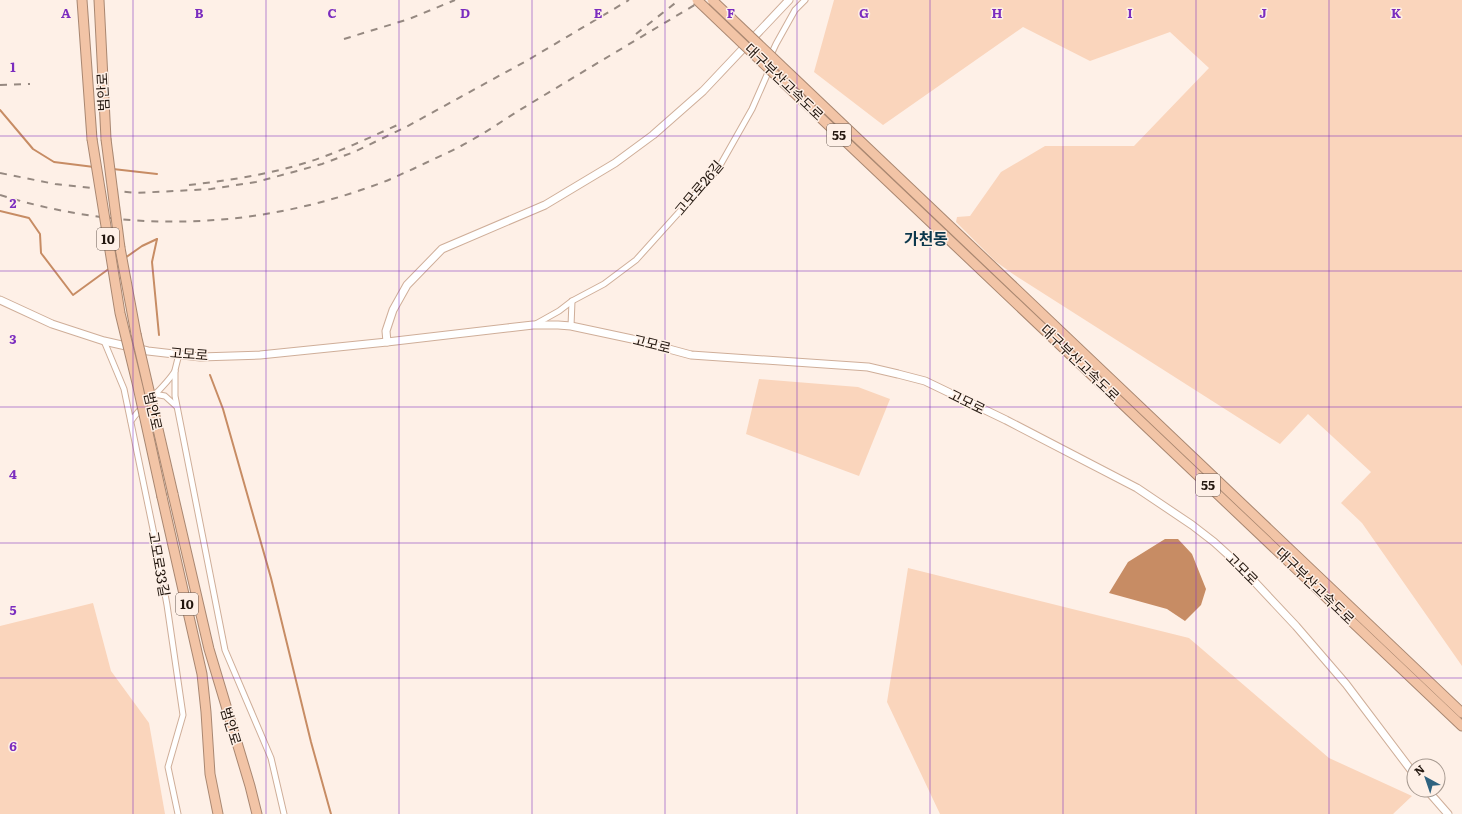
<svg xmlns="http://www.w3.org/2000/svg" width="1462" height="814" viewBox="0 0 1462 814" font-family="Literata,'Noto Sans KR',serif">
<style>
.green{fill:#fad5bc}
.water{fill:#c78c64}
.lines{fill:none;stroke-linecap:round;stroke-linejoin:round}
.stream{stroke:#c78c64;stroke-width:2}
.street-casing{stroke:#cfae99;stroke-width:7}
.secondary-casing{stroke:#cfae99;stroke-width:9}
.highway-casing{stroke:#a98771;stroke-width:11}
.street{stroke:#fff;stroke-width:5}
.secondary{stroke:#fff;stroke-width:7}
.highway{stroke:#f2c4a6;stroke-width:9}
.rail{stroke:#968981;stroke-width:2;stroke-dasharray:7 7;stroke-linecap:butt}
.highway-bridge-casing{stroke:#a98771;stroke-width:11;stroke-linecap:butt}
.highway-bridge{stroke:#f2c4a6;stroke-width:9}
.grid{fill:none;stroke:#7b2cbf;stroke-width:1;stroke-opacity:0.55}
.labels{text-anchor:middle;stroke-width:3;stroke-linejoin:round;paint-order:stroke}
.shield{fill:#fef0e7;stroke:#64574f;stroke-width:1}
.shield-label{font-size:13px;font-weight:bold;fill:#22160e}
.street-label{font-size:14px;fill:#22160e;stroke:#fef0e7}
.quarter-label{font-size:16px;font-weight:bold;fill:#0c384d;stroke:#fef0e7}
.grid-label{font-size:13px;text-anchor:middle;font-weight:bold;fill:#7b2cbf;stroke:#fef0e7;stroke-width:3;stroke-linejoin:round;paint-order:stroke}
</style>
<rect width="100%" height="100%" fill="#fef0e7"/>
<g class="green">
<polygon points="834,0 1462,0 1462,666 1362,523 1341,503 1371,472 1308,414 1280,444 1013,274 995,261 956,222 957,217 970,216 1001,172 1045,146 1134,146 1209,68 1170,32 1090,61 1023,27 883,125 814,72"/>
<polygon points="759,379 858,387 890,399 859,476 746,434"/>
<polygon points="908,568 1189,638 1329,758 1412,796 1393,814 940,814 887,702"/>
<polygon points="93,603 111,671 149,723 165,814 0,814 0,626"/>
</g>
<polygon class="water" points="1165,539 1178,539 1192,554 1206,589 1201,605 1185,621 1167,609 1109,593 1128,562"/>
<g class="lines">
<g class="stream">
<polyline points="0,110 33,149 54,162 94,167"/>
<polyline points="113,169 157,174"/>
<polyline points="0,211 29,218 40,234 41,253 73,295 110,268"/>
<polyline points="157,239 152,262 159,335"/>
<polyline points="125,258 142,246 157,239"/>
<polyline points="210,375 223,409 271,578 311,742 331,814"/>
</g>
<g class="street-casing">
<g id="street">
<polyline points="534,325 559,311 572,301 604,284 636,260 718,169 752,109 770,68 768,63 769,59 776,44 795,10 805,0"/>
<polyline points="571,326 572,301"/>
<polyline points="104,341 124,389 154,534 167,605 183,715 168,767 178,814"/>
<polyline points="179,354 175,370 175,396 225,650 271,758 284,814"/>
<polyline points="154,394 165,396 176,406"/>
<path d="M131,421c13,-19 32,-31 44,-50"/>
</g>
</g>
<g class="secondary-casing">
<g id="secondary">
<polyline points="0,300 52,324 104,341 148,351 200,357 260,355 387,342 507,328 533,325 558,325 571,326 632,339 691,355 868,367 898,374 925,381 1006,420 1137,488 1192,525 1214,542 1236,562 1296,626 1346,684 1414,774"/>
<polyline points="387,342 386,331 393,310 407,285 442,249 545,205 615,163 653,135 703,91 789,0"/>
<polyline points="1427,790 1448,814"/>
</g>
</g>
<g class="highway-casing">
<g id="highway">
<polyline points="82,0 92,139"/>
<polyline points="99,0 106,139"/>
<polyline points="794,78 1462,713"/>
<polyline points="785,84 1462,726"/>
<polyline points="120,248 136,334"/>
<polyline points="173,494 209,649 250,786 257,814"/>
<polyline points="162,497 202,674 206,712 210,774 218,814"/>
</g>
</g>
<use href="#street" class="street"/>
<use href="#secondary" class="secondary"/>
<use href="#highway" class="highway"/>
<g class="rail">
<polyline points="636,34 679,0"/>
<polyline points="344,39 409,19 455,0"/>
<polyline points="0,85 30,84"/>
<polyline points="0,173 55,184 136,193 211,189 256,182 297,171 322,164 354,152 406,127 528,60 629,0"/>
<path d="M189,185c44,-5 89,-12 131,-27 28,-10 55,-23 82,-35"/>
<path d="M0,195c126,39 254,35 378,-11 12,-4 23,-10 35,-15 16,-8 33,-15 48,-23 25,-13 48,-30 72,-44 56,-34 113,-68 170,-102"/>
</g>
<g class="highway-bridge-casing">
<g id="highway-bridge">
<polyline points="697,0 785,84"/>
<polyline points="712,0 794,78"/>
<polyline points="92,139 120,313 138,387 162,497"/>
<polyline points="106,139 120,248"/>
<polyline points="136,334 173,494"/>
</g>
</g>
<use href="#highway-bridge" class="highway-bridge"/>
</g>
<path class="grid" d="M133,0v814M266,0v814M399,0v814M532,0v814M665,0v814M797,0v814M930,0v814M1063,0v814M1196,0v814M1329,0v814M0,136h1462M0,271h1462M0,407h1462M0,543h1462M0,678h1462"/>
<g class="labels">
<g class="shield">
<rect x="827" y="124" width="24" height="22" rx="3"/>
<rect x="97" y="228" width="22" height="22" rx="3"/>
<rect x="1196" y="474" width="24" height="22" rx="3"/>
<rect x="176" y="593" width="22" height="22" rx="3"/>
</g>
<g class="shield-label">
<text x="839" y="140">55</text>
<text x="108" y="244">10</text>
<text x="1208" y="490">55</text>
<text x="187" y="609">10</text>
</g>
<g class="street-label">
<text transform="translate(784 82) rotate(44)" y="5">대구부산고속도로</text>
<text transform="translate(103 92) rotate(-93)" y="5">범안로</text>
<text transform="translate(699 188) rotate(-50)" y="5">고모로26길</text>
<text transform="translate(652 344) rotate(14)" y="5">고모로</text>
<text transform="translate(189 354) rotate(4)" y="5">고모로</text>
<text transform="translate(1080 363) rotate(44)" y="5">대구부산고속도로</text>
<text transform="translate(967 402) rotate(26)" y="5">고모로</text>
<text transform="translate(153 411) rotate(77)" y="5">범안로</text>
<text transform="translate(159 564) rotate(80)" y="5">고모로33길</text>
<text transform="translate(1242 569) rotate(45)" y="5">고모로</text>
<text transform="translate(1315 586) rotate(44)" y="5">대구부산고속도로</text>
<text transform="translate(231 726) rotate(73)" y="5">범안로</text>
</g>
<g class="quarter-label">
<text x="926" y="245">가천동</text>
</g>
</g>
<g class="grid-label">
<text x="66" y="18">A</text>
<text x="199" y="18">B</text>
<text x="332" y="18">C</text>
<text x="465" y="18">D</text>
<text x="598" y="18">E</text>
<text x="731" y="18">F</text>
<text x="864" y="18">G</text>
<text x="997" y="18">H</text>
<text x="1130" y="18">I</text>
<text x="1263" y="18">J</text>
<text x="1396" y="18">K</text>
<text x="13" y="72">1</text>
<text x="13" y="208">2</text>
<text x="13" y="344">3</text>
<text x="13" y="479">4</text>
<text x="13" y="615">5</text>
<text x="13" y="751">6</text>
</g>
<g transform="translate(1426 778) rotate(320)"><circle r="19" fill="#fef0e7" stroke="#a69990"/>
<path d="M0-3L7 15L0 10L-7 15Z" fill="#2f6380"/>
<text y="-6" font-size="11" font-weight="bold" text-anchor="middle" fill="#22160e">N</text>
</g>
</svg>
